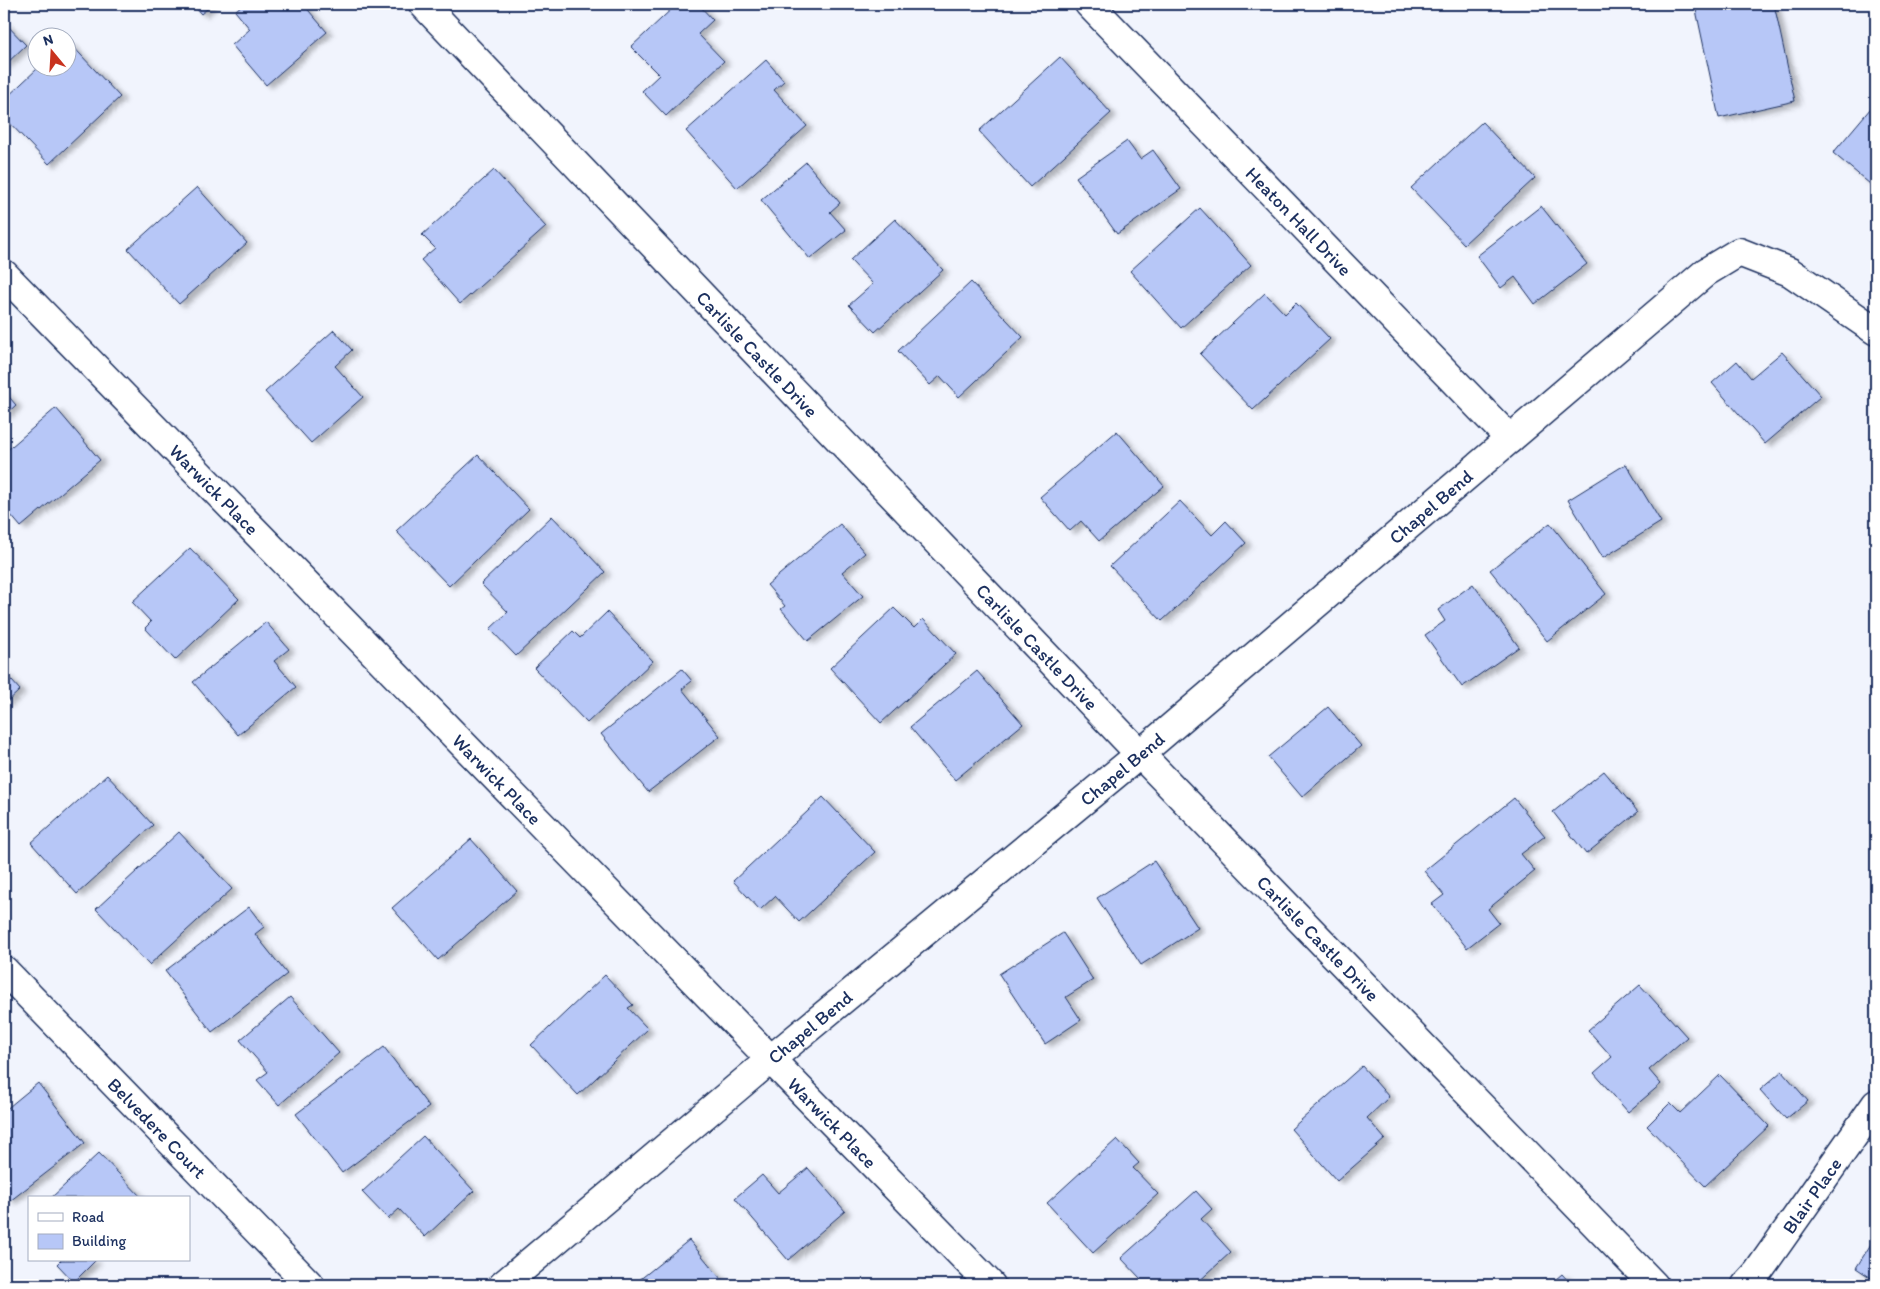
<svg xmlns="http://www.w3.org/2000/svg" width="1880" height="1289" viewBox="0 0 1880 1289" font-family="Itim,sans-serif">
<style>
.building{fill:#b7c7f7;stroke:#1b2f5e;filter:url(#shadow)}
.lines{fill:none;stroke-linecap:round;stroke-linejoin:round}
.minor-casing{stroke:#1b2f5e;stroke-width:31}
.minor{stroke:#fff;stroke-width:28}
.labels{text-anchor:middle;stroke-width:4;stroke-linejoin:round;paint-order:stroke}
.street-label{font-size:19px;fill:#1b2f5e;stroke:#fff}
</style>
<defs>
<filter id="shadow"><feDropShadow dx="5.5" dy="3" stdDeviation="2.5" flood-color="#0004"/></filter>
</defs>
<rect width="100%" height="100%" fill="#f1f4fd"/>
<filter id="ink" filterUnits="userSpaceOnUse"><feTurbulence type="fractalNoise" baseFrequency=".02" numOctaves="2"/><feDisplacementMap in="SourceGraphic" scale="10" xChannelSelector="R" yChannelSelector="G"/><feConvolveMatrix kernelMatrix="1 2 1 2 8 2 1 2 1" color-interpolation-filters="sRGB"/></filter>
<g filter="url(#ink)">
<g class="building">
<polygon points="192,4 213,4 201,14"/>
<polygon points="243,4 303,4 327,32 266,85 232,45 250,29 235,11"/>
<polygon points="677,4 698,4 713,20 698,34 724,61 666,116 642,91 659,75 631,47"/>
<polygon points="1726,4 1774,4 1795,101 1719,118 1696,10"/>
<polygon points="4,22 26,45 4,66"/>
<polygon points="68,41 120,97 49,164 4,117 4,100 38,68 68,68"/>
<polygon points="1060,57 1111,113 1030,187 979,131"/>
<polygon points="766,60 784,81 774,90 807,126 737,188 686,131"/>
<polygon points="1876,102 1876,189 1833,153"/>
<polygon points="1482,122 1535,178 1464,244 1411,188"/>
<polygon points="1127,141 1140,159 1153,150 1181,189 1117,234 1076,177"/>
<polygon points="806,162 840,203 830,212 846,230 810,259 761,200"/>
<polygon points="494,170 546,227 460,304 421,260 435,248 422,235"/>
<polygon points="197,187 247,243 179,304 128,249"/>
<polygon points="1541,206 1587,264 1535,304 1515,277 1501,288 1477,256"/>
<polygon points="1200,208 1251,265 1181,328 1130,271"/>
<polygon points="895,219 943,270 875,332 849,305 873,284 850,260"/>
<polygon points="971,282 1023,337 959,397 940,376 930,385 898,351"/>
<polygon points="1265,293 1285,314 1296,303 1330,339 1253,410 1200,354"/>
<polygon points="334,330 352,350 335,366 363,397 311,443 265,392"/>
<polygon points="1782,352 1821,396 1765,444 1712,383 1737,361 1751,378"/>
<polygon points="4,391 16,405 4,416"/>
<polygon points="56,408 100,460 21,527 4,507 4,453"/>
<polygon points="1117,431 1164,486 1099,541 1081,521 1070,531 1040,497"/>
<polygon points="478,455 529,509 449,586 396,531"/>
<polygon points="1626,464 1661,522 1603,558 1568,500"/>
<polygon points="1180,501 1212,535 1226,521 1246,543 1162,621 1110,566"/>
<polygon points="552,516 605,572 516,656 490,629 508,612 481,584"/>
<polygon points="1550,523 1606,594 1547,641 1490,570"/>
<polygon points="840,524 865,553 842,572 863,596 808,641 781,609 785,606 767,585"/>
<polygon points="190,548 239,599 175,660 145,628 151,622 132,602"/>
<polygon points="1473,584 1519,647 1462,687 1425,635 1445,621 1438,610"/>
<polygon points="894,608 914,628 923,619 956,654 881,723 830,668"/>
<polygon points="607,612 653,661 587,723 534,668 573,631 580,638"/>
<polygon points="266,622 289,649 274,661 296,687 238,735 193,682"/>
<polygon points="682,669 692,681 682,689 720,736 648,792 601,734"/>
<polygon points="977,671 1023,724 955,780 910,727"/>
<polygon points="4,672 20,690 4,705"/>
<polygon points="1328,707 1361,746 1302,797 1268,757"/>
<polygon points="1604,771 1638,812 1586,854 1553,812"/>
<polygon points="107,775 153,825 77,894 31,843"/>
<polygon points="823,797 875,852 799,922 775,896 760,910 733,881"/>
<polygon points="1514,798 1545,836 1521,854 1535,871 1488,909 1499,923 1467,948 1432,904 1444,895 1424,871"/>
<polygon points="179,832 232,889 149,965 96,909"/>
<polygon points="471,839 517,891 438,960 392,908"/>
<polygon points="1154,861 1198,928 1141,965 1097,898"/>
<polygon points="249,907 264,927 255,934 287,974 212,1032 165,971"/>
<polygon points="1063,933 1093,980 1066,997 1081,1020 1045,1044 999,974"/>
<polygon points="605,975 633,1005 628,1008 648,1029 578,1095 531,1045"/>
<polygon points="1640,985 1687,1037 1649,1070 1661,1084 1628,1112 1594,1073 1612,1057 1588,1030"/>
<polygon points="290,997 339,1053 279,1105 257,1080 268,1072 240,1040"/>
<polygon points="384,1047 429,1107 342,1173 296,1114"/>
<polygon points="1362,1066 1389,1097 1367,1118 1385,1139 1337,1181 1291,1129"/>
<polygon points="1782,1071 1808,1101 1786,1119 1760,1090"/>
<polygon points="1720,1075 1769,1126 1705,1186 1647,1126 1670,1103 1680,1113"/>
<polygon points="38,1083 85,1143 10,1201 4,1193 4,1111"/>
<polygon points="423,1136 474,1191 425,1237 399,1209 388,1219 362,1192"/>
<polygon points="1117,1139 1139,1163 1133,1168 1158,1194 1093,1253 1047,1203"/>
<polygon points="99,1153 142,1198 51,1198"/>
<polygon points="808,1168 845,1211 788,1260 735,1198 762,1175 778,1193"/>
<polygon points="1196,1191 1212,1209 1201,1219 1231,1252 1195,1285 1134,1285 1141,1279 1121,1258"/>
<polygon points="1876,1236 1876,1281 1856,1268"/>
<polygon points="689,1240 726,1285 633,1285"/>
<polygon points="61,1260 96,1260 74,1282 57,1264"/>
<polygon points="1562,1274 1572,1285 1549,1285"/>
</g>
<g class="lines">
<g class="minor-casing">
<g id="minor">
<path id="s1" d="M423,4l717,750 514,531"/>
<path id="s2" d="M1089,4l421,435"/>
<path id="s3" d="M4,274l987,1011"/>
<path id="s4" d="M4,970l306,315"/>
<path id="s5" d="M503,1285l268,-226 369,-305 566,-482 33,-20 51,20 86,59"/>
<path id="s6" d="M1746,1285l11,-12 119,-169"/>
</g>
</g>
<use href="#minor" class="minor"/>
</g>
</g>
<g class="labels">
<g class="street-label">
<text dy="7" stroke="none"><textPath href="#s2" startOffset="302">Heaton Hall Drive</textPath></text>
<text dy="7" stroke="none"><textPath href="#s1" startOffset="484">Carlisle Castle Drive</textPath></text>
<text dy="7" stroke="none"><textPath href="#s3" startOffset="301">Warwick Place</textPath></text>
<text dy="7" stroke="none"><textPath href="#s5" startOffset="1211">Chapel Bend</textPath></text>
<text dy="7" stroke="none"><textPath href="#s1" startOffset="889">Carlisle Castle Drive</textPath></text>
<text dy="7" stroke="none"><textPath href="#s5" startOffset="806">Chapel Bend</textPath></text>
<text dy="7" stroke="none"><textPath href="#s3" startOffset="706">Warwick Place</textPath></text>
<text dy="7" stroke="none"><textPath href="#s1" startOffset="1294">Carlisle Castle Drive</textPath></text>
<text dy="7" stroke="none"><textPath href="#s5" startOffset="401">Chapel Bend</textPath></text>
<text dy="7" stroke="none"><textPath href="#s3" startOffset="1186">Warwick Place</textPath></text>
<text dy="7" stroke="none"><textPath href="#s4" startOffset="220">Belvedere Court</textPath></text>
<text dy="7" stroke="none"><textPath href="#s6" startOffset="111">Blair Place</textPath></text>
</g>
</g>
<rect width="1880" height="1289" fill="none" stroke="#fff" stroke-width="20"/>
<rect x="10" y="10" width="1860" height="1269" fill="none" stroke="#1b2f5e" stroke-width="2" filter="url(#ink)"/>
<rect x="28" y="1196" width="162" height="65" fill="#ffffff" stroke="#a4acbf"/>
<rect x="38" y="1213" width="25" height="8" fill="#ffffff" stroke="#a4acbf"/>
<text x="72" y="1222" font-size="15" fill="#1b2f5e">Road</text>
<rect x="38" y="1234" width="25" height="15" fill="#b7c7f7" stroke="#a4acbf"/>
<text x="72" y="1246" font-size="15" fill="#1b2f5e">Building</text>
<g transform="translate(52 52) rotate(342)"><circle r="24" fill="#ffffff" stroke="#a4acbf"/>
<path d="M0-4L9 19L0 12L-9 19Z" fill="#c8321e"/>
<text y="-8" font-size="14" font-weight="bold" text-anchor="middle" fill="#1b2f5e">N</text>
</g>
</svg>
